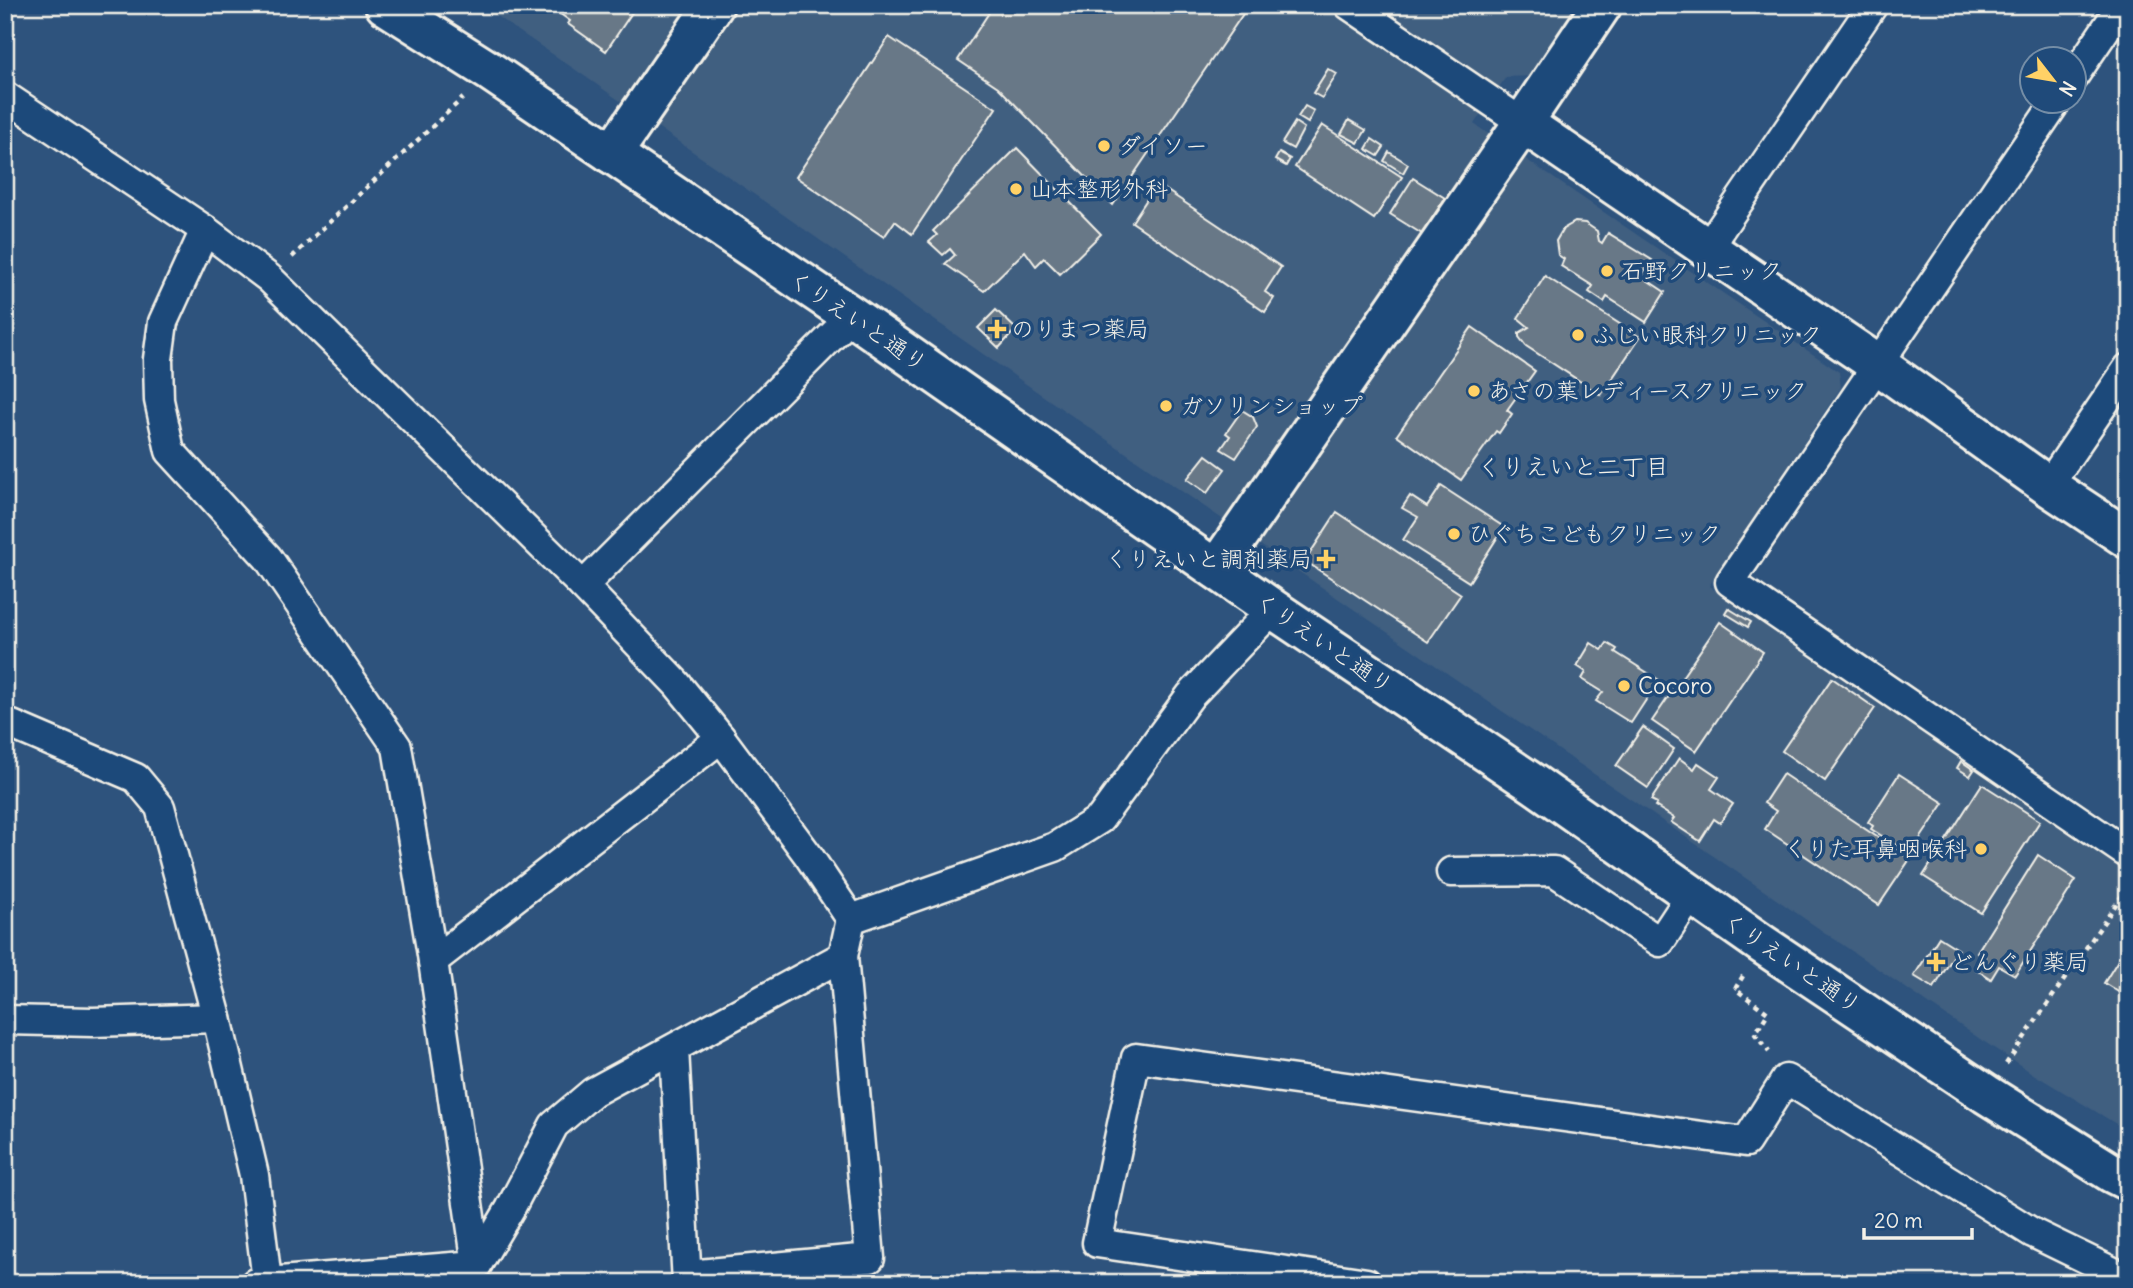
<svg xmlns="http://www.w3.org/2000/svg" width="2133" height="1288" viewBox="0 0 2133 1288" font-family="Delius,'Klee One',sans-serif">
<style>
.built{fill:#3f5e80}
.building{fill:#687887;stroke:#f4f1e8;stroke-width:2}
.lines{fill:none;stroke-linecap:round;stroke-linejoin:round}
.street-casing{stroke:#f4f1e8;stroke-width:33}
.secondary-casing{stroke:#f4f1e8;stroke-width:44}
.path{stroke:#f4f1e8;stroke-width:4.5;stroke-dasharray:5 5;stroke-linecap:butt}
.street{stroke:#1f4a7a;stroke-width:28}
.secondary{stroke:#1f4a7a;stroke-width:38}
.poi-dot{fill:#ffd166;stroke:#1f4a7a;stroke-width:2.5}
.labels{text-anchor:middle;stroke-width:7;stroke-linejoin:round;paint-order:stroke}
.poi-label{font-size:23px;fill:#f4f1e8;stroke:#1f4a7a;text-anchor:start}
.street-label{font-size:23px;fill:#f4f1e8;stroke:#1f4a7a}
.neighbourhood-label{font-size:24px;fill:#f4f1e8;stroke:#1f4a7a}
</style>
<rect width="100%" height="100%" fill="#2e537d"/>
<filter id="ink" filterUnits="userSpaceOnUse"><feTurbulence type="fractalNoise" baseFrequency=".0143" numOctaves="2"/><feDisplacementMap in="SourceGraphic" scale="14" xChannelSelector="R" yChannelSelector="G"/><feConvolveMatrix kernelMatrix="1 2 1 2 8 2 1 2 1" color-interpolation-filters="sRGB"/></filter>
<g filter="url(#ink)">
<polygon class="built" points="480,5 1582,5 1533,76 1506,77 1474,124 1839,372 1841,387 1709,586 2128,870 2128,1131 2035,1075 1980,1039 1046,398 570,66"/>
<g class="building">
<polygon points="564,5 637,5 606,51 568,24 570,21 559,13"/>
<polygon points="994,5 1249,5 1113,205 998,87 958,60"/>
<polygon points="889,37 996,108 912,234 895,221 884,237 796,177"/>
<polygon points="1328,69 1337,74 1322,98 1313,93"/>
<polygon points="1305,106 1314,111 1308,123 1298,117"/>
<polygon points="1349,120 1366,130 1358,143 1341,134"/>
<polygon points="1295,122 1304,128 1293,149 1282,143"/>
<polygon points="1322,125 1402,177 1374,219 1295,167"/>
<polygon points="1372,139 1384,147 1378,156 1366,149"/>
<polygon points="1017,148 1101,234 1060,274 1044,258 1036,266 1025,251 984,291 945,264 955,255 950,249 943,255 929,242 937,235 933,231"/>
<polygon points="1389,152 1408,164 1403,173 1384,161"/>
<polygon points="1279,153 1290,159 1286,166 1275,160"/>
<polygon points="1413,178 1445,198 1422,234 1390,214"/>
<polygon points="1157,184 1281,267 1265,292 1274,298 1265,312 1132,222"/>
<polygon points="1575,222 1585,223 1597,231 1599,241 1602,243 1608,233 1652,260 1641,276 1665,292 1646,322 1607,297 1604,302 1589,292 1593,286 1561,266 1564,259 1558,255 1556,241 1563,229"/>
<polygon points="1545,276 1640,337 1601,395 1526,346 1519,337 1519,333 1529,327 1518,318"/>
<polygon points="996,310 1016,329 999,348 978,328"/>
<polygon points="1472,327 1535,371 1507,410 1512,414 1499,433 1496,431 1461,480 1397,435"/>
<polygon points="1242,410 1253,417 1257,427 1236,458 1221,449 1230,436 1226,433"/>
<polygon points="1206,455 1225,469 1207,493 1187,479"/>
<polygon points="1441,486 1504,527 1469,582 1403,540 1418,517 1402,508 1410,496 1427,507"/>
<polygon points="1337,512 1461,594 1428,642 1305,561"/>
<polygon points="1728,608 1751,622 1748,627 1725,613"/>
<polygon points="1720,622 1763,652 1696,751 1652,721"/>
<polygon points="1591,643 1602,650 1607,643 1617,649 1615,652 1659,680 1631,723 1596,701 1603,692 1582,679 1586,672 1577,666"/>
<polygon points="1832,678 1875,708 1825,781 1782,751"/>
<polygon points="1643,727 1674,749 1648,788 1616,766"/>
<polygon points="1679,758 1694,769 1698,763 1719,777 1711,789 1733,804 1720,823 1714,819 1700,841 1671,822 1674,818 1655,806 1657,803 1651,800"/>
<polygon points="1961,761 1974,770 1970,776 1957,768"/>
<polygon points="1783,774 1910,859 1879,905 1765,829 1776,811 1764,803"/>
<polygon points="1899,774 1944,803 1910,854 1871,829 1873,826 1868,822"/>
<polygon points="1982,784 2040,821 1981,913 1923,876"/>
<polygon points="2038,855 2076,880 2015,975 1999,966 1991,979 1977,970 1985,957 1977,952"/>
<polygon points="1939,937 1958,949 1934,988 1914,976"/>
<polygon points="2128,944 2128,998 2104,983"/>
</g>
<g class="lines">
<g class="street-casing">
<g id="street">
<polyline points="1349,5 1523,123"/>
<polyline points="2074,76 2122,5"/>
<polyline points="5,96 205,230 269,278 583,586 677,684 721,738 808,855 851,919 843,956 593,1092 554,1125 510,1209 477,1265 255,1283"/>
<polyline points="2056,102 1730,582 2128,854"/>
<polyline points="205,230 163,322 158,359 159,400 170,451 268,558 397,747 433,961"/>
<polyline points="1706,250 1873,5"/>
<polyline points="2048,486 2128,368"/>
<polyline points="583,586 852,316"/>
<polyline points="5,722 136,778 160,807 217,1018 254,1175 267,1281"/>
<polyline points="1451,872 1554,871 1660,942 1691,895"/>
<polyline points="851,919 1055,847 1100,819 1190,696 1273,609"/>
<polyline points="5,1020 93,1022 217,1018"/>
<polyline points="674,1049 687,1283"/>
<polyline points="477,1265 433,961 721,738"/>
<polyline points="688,1275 870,1258 843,956"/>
<polyline points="1367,1283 1097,1243 1136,1058 1746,1142 1786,1079 2033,1233 2128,1279"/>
</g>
</g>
<g class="secondary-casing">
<g id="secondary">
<polyline points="385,5 491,72 852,316 1273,609 1534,784 1762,944 1986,1094 2112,1173 2128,1181"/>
<polyline points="1523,123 1877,364 2048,486 2128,539"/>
<polyline points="612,154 714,5"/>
<polyline points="1216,569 1523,123 1602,5"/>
</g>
</g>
<g class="path">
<polyline points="292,257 463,98"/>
<polyline points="1743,976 1735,989 1768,1013 1755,1034 1769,1052"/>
<polyline points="2006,1064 2128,887"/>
</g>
<use href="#street" class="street"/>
<use href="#secondary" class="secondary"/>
</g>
</g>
<g class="poi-dot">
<circle cx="1104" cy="146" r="7"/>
<circle cx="1016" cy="189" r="7"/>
<circle cx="1607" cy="271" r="7"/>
<path d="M993.5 318.5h7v7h7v7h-7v7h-7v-7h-7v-7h7z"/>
<circle cx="1578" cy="335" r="7"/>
<circle cx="1474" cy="391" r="7"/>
<circle cx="1166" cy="406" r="7"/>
<circle cx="1454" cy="534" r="7"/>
<path d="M1322.5 548.5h7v7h7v7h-7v7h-7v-7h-7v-7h7z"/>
<circle cx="1624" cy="686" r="7"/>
<circle cx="1981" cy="849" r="7"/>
<path d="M1932.5 951.5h7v7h7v7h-7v7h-7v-7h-7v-7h7z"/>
</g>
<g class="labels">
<g class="poi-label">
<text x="1118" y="154">ダイソー</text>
<text x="1030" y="197">山本整形外科</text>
<text x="1621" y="279">石野クリニック</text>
<text x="1011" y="337">のりまつ薬局</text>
<text x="1592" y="343">ふじい眼科クリニック</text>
<text x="1488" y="399">あさの葉レディースクリニック</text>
<text x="1180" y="414">ガソリンショップ</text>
<text x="1468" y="542">ひぐちこどもクリニック</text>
<text x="1312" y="567" text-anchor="end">くりえいと調剤薬局</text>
<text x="1638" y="694">Cocoro</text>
<text x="1967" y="857" text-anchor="end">くりた耳鼻咽喉科</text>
<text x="1950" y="970">どんぐり薬局</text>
</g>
<g class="street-label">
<text transform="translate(858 321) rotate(34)" y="8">くりえいと通り</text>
<text transform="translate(1324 643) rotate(34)" y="8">くりえいと通り</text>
<text transform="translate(1792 963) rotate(34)" y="8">くりえいと通り</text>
</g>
<g class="neighbourhood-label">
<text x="1573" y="475">くりえいと二丁目</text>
</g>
</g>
<rect width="2133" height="1288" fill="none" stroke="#1f4a7a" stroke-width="28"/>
<rect x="14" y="14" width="2105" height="1260" fill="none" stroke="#f4f1e8" stroke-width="2.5" filter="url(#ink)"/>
<g transform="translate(2053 80) rotate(121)"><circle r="33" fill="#1f4a7a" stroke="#748da6" stroke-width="2"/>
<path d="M0-5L12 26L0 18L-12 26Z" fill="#ffd166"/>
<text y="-10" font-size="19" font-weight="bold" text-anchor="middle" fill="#f4f1e8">N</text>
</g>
<path d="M1864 1228v10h108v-10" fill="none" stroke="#f4f1e8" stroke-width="3.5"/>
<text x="1874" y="1228" font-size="21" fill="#f4f1e8" stroke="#1f4a7a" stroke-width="5" paint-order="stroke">20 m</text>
</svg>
